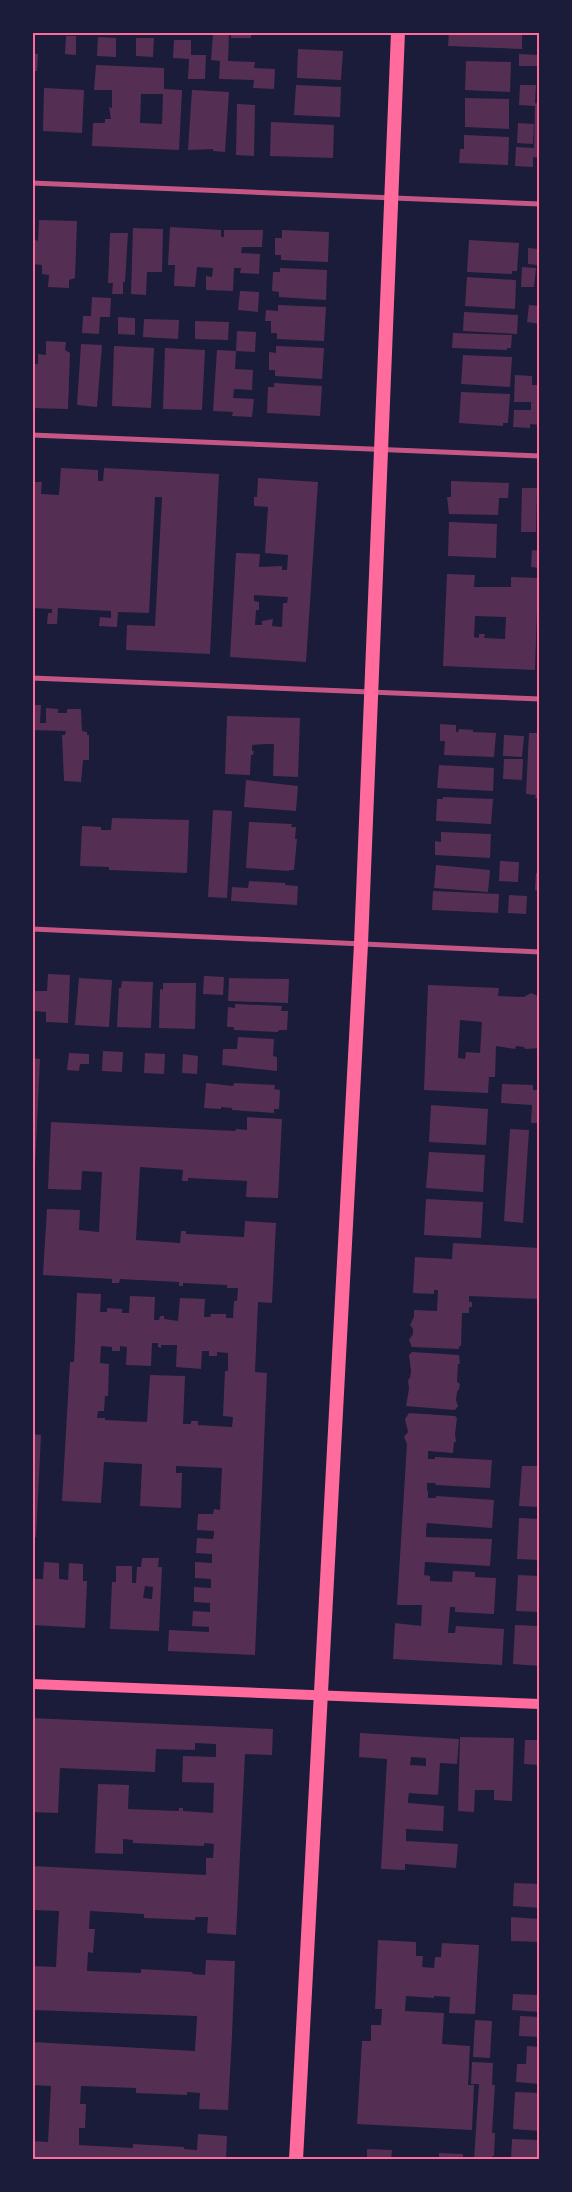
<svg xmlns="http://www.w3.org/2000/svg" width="572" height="2192" viewBox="0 0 572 2192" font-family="Lato,sans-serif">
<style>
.building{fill:#542f53;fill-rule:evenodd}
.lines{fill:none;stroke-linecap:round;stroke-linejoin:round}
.minor{stroke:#c65784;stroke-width:5}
.secondary{stroke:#ff6b9d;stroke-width:10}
.trunk{stroke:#ff6b9d;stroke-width:14}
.neatline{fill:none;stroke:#ff6b9d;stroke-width:2}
</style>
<rect width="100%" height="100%" fill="#1b1b3a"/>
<g class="building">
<rect x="231" y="32" width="20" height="6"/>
<polygon points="449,32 522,32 522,49 448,46"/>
<polygon points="213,34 229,35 228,61 255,62 254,68 275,69 274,89 253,88 254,80 219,79 220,61 211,60"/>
<polygon points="66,36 76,36 76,55 65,54"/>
<polygon points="98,37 116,38 116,57 97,56"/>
<polygon points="136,38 154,38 153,57 136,56"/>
<polygon points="174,40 191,40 191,55 206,55 205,79 188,79 189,59 173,58"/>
<polygon points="298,49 343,51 341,80 297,78"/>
<polygon points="32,53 38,54 37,71 32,71"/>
<polygon points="519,54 538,55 538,66 519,66"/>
<polygon points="466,61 511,62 510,92 465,90"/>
<path d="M96,65l68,3v21l18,1 -3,60 -87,-4 1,-23h12v-4h6l-2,-12 3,1v-18h-18zM141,94h22l-1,30 -22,-1z"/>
<polygon points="296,85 341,87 340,117 294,115"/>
<polygon points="520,85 536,85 535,103 540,104 540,158 533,157 533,167 515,166 516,147 534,148 535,106 519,105"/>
<polygon points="44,88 84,90 82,133 43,131"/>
<polygon points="192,90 229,92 225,152 213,151 213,149 188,150"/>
<polygon points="465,98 509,99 509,129 465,127"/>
<polygon points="237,104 255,105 254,156 236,155"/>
<polygon points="271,122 334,125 333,158 270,156"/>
<polygon points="518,123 534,124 533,144 517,143"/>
<polygon points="464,135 509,137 508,165 459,163 460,149 464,149"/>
<polygon points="39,220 77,221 75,278 69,280 69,288 48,287 49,275 42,274 42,265 32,264 32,238 38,241"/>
<polygon points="170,227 221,230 221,237 224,237 224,230 263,230 262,247 242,247 241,253 260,254 259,274 240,273 241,268 234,268 233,291 206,290 206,276 212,277 213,268 197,267 195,287 174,286 175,265 168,265"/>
<polygon points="133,228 163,229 162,272 147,272 146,295 131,294"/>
<polygon points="282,230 329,232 328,262 281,260 281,255 275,255 275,238 282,238"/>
<polygon points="110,233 128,233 125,282 123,282 123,294 112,294 113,283 108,283"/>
<polygon points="469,240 519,243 517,271 512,271 512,274 467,272"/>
<polygon points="528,248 538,249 537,265 528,264"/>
<polygon points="522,267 536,268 534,287 521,287"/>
<polygon points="280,268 327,270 326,300 279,297 279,292 272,291 273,272 280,272"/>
<polygon points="467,277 516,280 515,309 465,306"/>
<polygon points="240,291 259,292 258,312 238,310"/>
<polygon points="92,297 111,298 110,317 100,317 99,334 82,333 83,316 91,316"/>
<polygon points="278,305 326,307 324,341 277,339 277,333 271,333 271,321 265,321 266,310 278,311"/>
<polygon points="529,305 540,306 540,324 527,322"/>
<polygon points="464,312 518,315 517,334 463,331"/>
<polygon points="118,317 135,318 135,335 118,334"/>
<polygon points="144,319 179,320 178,339 143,337"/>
<polygon points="195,321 229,322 228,340 195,339"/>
<polygon points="237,331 256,332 255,352 236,351"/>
<polygon points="453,333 512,335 511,348 507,348 507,350 452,348"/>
<polygon points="46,341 66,342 65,350 70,353 68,409 32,408 32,364 38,364 38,354 46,355"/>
<polygon points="81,344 102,345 97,407 77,405"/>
<polygon points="114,346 154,348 151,408 112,406"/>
<polygon points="276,346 324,348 322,379 275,376 275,370 269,370 269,352 276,353"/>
<polygon points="165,348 205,350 202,410 163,409"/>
<polygon points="217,350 236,351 235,369 253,370 252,390 234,389 233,398 254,399 252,417 232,416 233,412 213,411"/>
<polygon points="463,355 512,357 510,387 461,384"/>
<polygon points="515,375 532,376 532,385 540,385 540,425 530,424 530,428 513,427 514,410 531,410 531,402 514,402"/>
<polygon points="274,383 322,386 320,416 267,413 268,387 274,387"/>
<polygon points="461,392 510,394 508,423 503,423 503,426 459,423"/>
<polygon points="61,468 98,470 98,481 103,481 104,468 219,474 210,654 126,650 127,625 155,626 162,497 155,497 149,613 118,612 117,627 99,626 100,617 111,618 111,611 58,608 57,624 47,624 48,613 52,613 52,609 32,608 32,482 42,482 41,494 59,495"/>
<path d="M258,478l60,4 -12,180 -76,-5 6,-104 24,1 -1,13 23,-1v4h5l1,-15 -23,-2 3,-46 -14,-1v-9h3zM254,595l34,2 -1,6h-4l-1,24 -10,-1 1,-7 -11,2v4h-7l1,-15h3v-8l-5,-1z"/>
<polygon points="451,481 509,483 508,498 499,498 498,515 449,514 447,497 451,497"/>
<polygon points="522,488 537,488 536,532 521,532"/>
<polygon points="449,522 497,524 496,558 448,556"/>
<polygon points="532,550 540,551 540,568 531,567"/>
<path d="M447,574l28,1 -1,12h37v-10l27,1 -3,92 -92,-4zM475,616l31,1 -1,22 -21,-1 1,-4h-6v4l-5,-1z"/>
<polygon points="32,705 41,705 40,723 46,723 46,708 58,709 58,713 67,713 67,709 81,709 82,731 87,732 87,735 89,735 89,760 83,760 81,782 64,781 62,735 65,735 66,731 32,730"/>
<polygon points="227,716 300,718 298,777 273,776 274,744 267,744 252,745 252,751 254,751 253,755 251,755 250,775 225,774"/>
<polygon points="440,724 456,725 456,732 458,732 459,729 473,730 473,732 496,733 494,757 444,755 445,741 440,741"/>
<polygon points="529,733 540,733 540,798 535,798 536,795 526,794"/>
<polygon points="504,735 524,736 522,757 503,756"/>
<polygon points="504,759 523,759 522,780 503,779"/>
<polygon points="439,765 494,768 493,791 437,788"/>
<polygon points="246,780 298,786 296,811 244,807"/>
<polygon points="443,797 493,799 491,824 436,821 437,799 443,799"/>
<polygon points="213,810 232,811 227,898 208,897"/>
<polygon points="112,818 189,820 187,873 109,870 109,867 80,866 82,826 101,827 101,830 111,830"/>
<polygon points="249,822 292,824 291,827 296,827 295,839 297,839 294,870 289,870 289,871 246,868"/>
<polygon points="441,832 491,834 490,858 435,855 435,841 441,842"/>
<polygon points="500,861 519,862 518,882 499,881"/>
<polygon points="436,865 490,870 488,892 434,888"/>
<polygon points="536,873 540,873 540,891 535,890"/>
<polygon points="249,881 285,883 285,885 298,886 297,905 231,901 232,887 248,888"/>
<polygon points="433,891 499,894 498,913 432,910"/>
<polygon points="509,895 527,896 526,914 508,913"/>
<polygon points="48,974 70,975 68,1023 46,1022 46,1012 34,1011 32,987 35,987 35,991 47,991"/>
<polygon points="204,976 224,977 223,995 203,994"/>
<polygon points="79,978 112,980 109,1027 75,1025"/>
<polygon points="229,978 289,979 288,1003 228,1001"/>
<polygon points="122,981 153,982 151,1028 117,1027 119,988 121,988"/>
<polygon points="163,983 196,983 195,1029 159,1028 160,989 163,990"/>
<path d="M428,985l71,3 -1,8 26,1 7,-4 9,4v51l-15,1 -1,-2 -8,-1 -1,3 -19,-3 -1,31h-6l-1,16 -64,-3zM460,1020l22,2 -2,31 -14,-1 -1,7 -7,-1z"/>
<polygon points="235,1004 282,1006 281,1011 288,1011 287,1030 279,1030 278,1032 234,1030 234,1027 227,1027 228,1007 235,1008"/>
<polygon points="238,1037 274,1039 273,1056 277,1057 277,1071 222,1065 223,1049 237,1049"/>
<polygon points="103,1051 123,1052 122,1072 102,1071"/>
<polygon points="69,1053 89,1054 89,1064 80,1064 79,1071 67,1070"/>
<polygon points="145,1053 165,1054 164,1074 144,1073"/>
<polygon points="183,1054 198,1056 197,1074 182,1073"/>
<polygon points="32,1058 40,1059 34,1188 32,1188"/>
<polygon points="206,1083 233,1086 234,1083 275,1085 274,1089 280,1090 279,1109 274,1109 274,1113 232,1110 232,1108 221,1107 221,1109 204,1108"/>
<polygon points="502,1084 533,1085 533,1090 540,1090 540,1123 531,1123 532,1105 501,1103"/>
<polygon points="431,1105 488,1109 486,1145 429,1142"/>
<path d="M247,1117l35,2 -4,79 -32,-1 1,-16 -59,-3v3h-6l1,-11 -43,-3 -4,73 44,3 1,-12h5v3l58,3 1,-16 31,2 -4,80 -14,-1 -3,70 12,1 -12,282 -87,-4 1,-21 40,2v-5l-17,-1 1,-15 17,1v-9l-16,-1v-15l17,1v-9l-16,-1v-16l17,1v-9l-16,-1 1,-15 16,1 1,-4v-4l-17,-1 1,-16h15l1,-5 6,1 2,-42 -46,-2v7h6l-1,35 -41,-2 2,-42 -38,-2 -3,41 -39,-2 8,-139h4l3,-69 24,1 -1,18h7v-4l15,1v4h7l1,-17 25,1 -1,23h5l1,-4h4v3l14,2 2,-23 25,1 -1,18h6l1,-3h15v4h7l1,-17h3l1,-13h-11v-3l-44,-2v3h-4v-4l-59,-3 -1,4h-7v-4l-69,-4 4,-66 33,1 -1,20 20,2 3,-60 -20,-1 -1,19 -33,-1 3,-67 184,9 1,-2 11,1zM152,1343h6v4l3,1v-3h16l-1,22 25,2 1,-18h7v5h8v-4l11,1v18h-3l-2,45 10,1 -1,10 -34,-2v-4h-7v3h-8l2,-48 -35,-1 -3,47 -42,-2v-2h-8l1,-7h6l1,-15h3l1,-32 -9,-1 1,-17 11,1v4h8v-5l7,1 -1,18 25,1z"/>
<polygon points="510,1129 529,1130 523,1223 504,1221"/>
<polygon points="429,1152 485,1155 483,1192 426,1188"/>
<polygon points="426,1199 483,1202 481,1238 424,1235"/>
<polygon points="453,1243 540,1248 540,1299 469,1296 469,1302 472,1302 472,1307 469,1307 469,1313 462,1313 461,1346 459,1346 459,1349 412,1347 409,1340 413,1334 413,1329 410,1325 414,1317 414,1310 437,1311 438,1290 434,1290 434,1294 413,1293 415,1257 452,1259"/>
<polygon points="412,1352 459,1355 460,1364 458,1364 457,1382 460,1384 459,1389 457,1392 456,1400 458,1406 455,1410 406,1406 409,1389 408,1380 410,1378 411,1371 409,1355"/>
<polygon points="409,1413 455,1416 457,1418 455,1434 456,1442 454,1442 453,1453 428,1451 428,1459 435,1459 435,1457 492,1460 490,1488 436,1485 435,1483 427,1483 427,1491 428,1491 428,1498 436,1498 436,1496 494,1500 492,1528 427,1523 426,1530 426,1537 492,1539 490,1566 425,1562 424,1575 430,1576 430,1581 452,1582 453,1571 475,1572 475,1577 496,1578 494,1614 455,1612 455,1607 450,1607 448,1633 455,1633 456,1626 504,1629 502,1665 393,1659 395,1623 421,1626 422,1605 397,1605 407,1444 404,1437 408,1432 405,1419"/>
<polygon points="32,1434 41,1435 36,1537 32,1537"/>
<polygon points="522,1466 540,1466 540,1507 519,1506"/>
<polygon points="519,1518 540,1519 540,1560 517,1559"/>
<path d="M142,1558h17l-1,9h4l-3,64 -49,-2 2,-47h4v-16h16v17h4l1,-16h4zM145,1586l8,1 -1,12 -9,-1z"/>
<polygon points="32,1562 35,1562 34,1579 43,1579 44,1562 59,1563 59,1579 68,1580 69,1563 83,1564 83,1581 87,1581 85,1628 32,1625"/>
<polygon points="518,1575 540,1576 540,1612 516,1611"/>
<polygon points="515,1625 540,1626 540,1666 513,1664"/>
<polygon points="32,1718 273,1729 272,1755 245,1754 236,1935 207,1933 208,1917 195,1917 195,1920 144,1918 144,1914 90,1911 89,1929 95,1929 93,1953 88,1952 87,1971 141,1973 141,1969 192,1972 193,1974 205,1975 206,1960 235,1961 232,2035 228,2110 199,2109 200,2093 187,2092 187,2095 136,2093 136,2088 81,2086 80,2104 86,2104 85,2128 79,2128 79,2145 133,2148 133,2144 184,2147 184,2149 197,2150 198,2134 227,2136 226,2160 32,2160 32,2141 48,2142 51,2086 32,2085 32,2042 195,2051 197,2016 32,2010 32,1966 56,1967 59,1911 35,1910 32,1920 32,1866 206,1875 206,1858 213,1858 214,1844 204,1843 204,1846 133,1843 133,1840 123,1839 123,1854 95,1853 98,1784 129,1785 128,1809 179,1811 179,1808 183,1808 183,1811 213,1813 214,1783 182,1782 183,1756 216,1757 216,1744 195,1743 195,1750 156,1749 155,1772 60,1768 58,1813 32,1812"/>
<path d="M360,1733l99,6 -2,25 -17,-1 -2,32 -29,-2 -1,6v4l36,3 -1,25 -37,-2v12l52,3 -2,24 -51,-4v6l-24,-1 6,-110 -28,-2zM411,1757l15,1v8l-16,-1z"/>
<polygon points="460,1737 514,1738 512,1801 494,1800 494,1790 475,1790 474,1812 458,1811"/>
<polygon points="525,1740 540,1740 540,1765 524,1764"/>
<polygon points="514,1883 540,1884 540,1908 513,1906"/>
<polygon points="511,1917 540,1919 540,1942 511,1941"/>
<polygon points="378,1940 416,1942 416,1956 423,1956 422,1967 434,1968 435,1957 441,1957 442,1943 479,1945 475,2014 449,2013 450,1997 434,1996 434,1998 406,1996 405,2011 444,2013 442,2044 470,2046 468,2085 474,2085 472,2130 357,2124 362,2041 371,2041 371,2025 381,2025 382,2009 375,2009"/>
<polygon points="513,1994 540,1995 540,2012 512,2010"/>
<polygon points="520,2016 540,2017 540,2037 519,2036"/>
<polygon points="475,2020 492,2021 490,2058 473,2057"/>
<polygon points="527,2046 540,2047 540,2084 516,2082 517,2064 526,2064"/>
<polygon points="472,2062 493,2063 492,2085 495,2085 492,2133 495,2133 494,2156 492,2156 491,2160 474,2160 479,2084 471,2084"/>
<polygon points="515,2092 540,2093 540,2131 513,2129"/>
<polygon points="512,2139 540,2140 540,2160 511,2160"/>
<polygon points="367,2149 392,2150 391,2160 367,2160"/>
<polygon points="439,2153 463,2154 463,2160 439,2160"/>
</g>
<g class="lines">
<g class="minor">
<polyline points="32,183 540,204"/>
<polyline points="32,435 540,456"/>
<polyline points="32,678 540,699"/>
<polyline points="32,929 540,952"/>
</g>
<polyline class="secondary" points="32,1684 540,1704"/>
<polyline class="trunk" points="296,2160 361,944 398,32"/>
</g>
<rect width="572" height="2192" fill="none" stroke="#1b1b3a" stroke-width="68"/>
<rect x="34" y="34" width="504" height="2124" class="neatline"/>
</svg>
